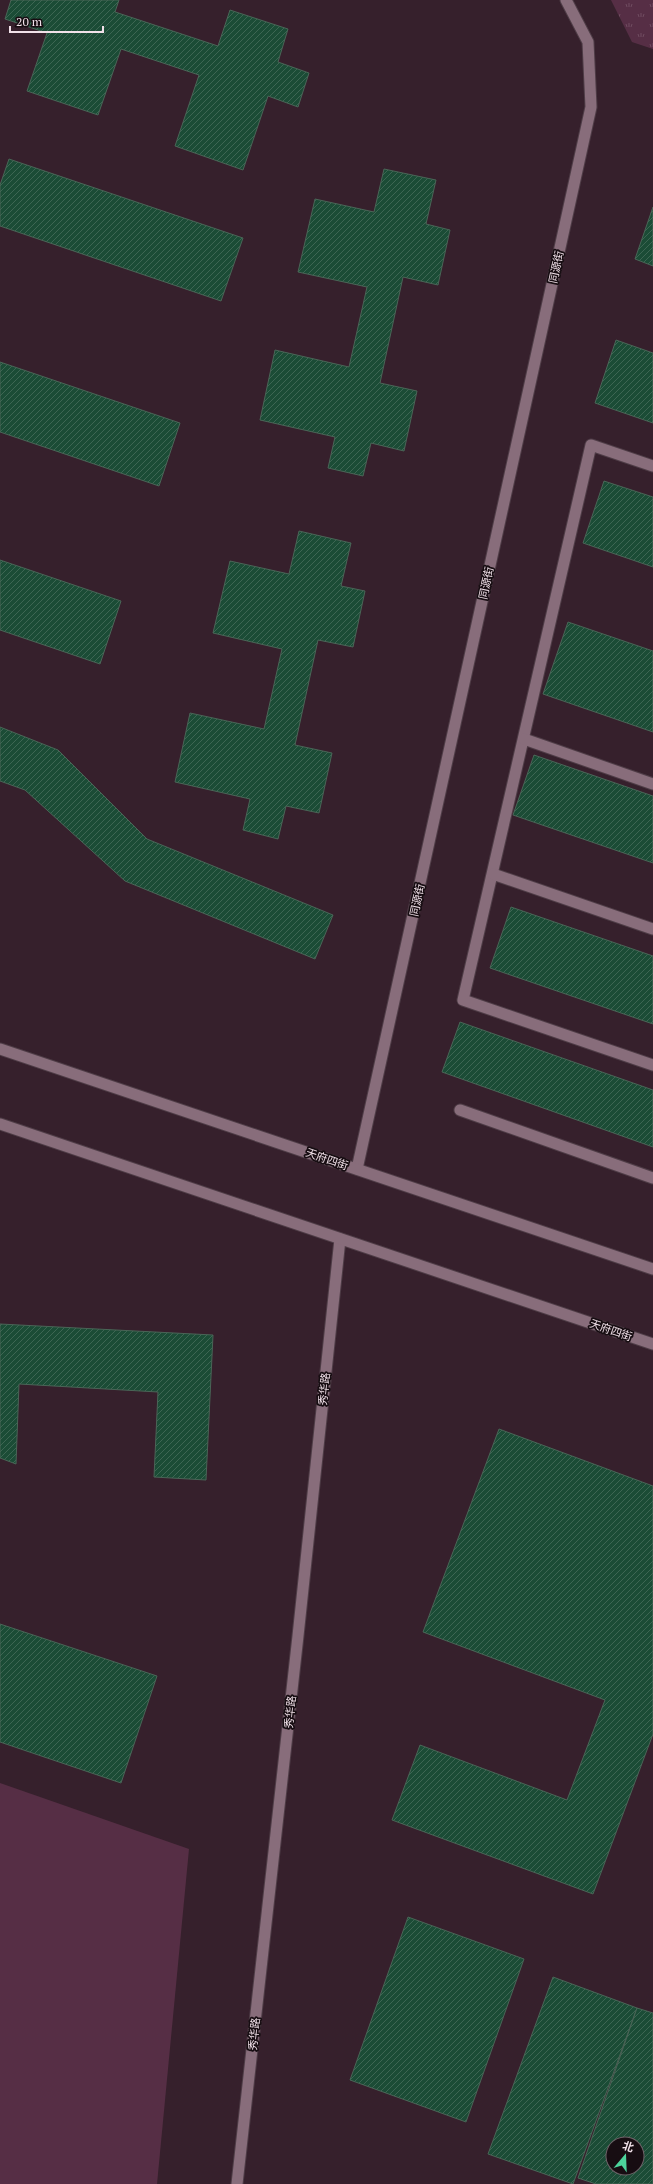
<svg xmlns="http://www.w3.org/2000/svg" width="653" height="2184" viewBox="0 0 653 2184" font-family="'PT Serif','Noto Sans SC',serif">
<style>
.grass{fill:#562e45}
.park{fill:url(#park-tufts)}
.building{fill:url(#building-hatch);stroke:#4a6557;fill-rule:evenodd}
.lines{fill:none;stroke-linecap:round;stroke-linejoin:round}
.service-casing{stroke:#4f3d47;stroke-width:13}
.minor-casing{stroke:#4f3d47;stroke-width:13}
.tertiary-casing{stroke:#4f3d47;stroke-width:13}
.secondary-casing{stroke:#4f3d47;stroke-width:13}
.service{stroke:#886d7b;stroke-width:11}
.minor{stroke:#886d7b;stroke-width:11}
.tertiary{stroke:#886d7b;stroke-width:11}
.secondary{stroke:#886d7b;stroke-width:11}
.labels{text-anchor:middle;stroke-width:3.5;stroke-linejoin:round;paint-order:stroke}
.street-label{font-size:11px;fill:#f1e1e9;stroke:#170d12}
</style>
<defs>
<pattern id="park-tufts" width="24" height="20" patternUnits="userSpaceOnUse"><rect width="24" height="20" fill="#562e45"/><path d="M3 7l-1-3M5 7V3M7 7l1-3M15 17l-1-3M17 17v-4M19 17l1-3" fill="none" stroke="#6f4c60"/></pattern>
<pattern id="building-hatch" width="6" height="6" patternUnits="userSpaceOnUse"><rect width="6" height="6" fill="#1b4c36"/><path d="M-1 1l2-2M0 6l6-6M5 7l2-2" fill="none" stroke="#3d6653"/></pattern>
</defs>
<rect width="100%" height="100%" fill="#36202c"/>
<polygon class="grass" points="0,1783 189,1849 157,2184 0,2184"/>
<polygon class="park" points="611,0 653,0 653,49 632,42"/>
<g class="building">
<polygon points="11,0 119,0 115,12 218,46 230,10 288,29 278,62 309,73 298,107 268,96 243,170 175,146 199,75 121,49 98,115 27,91 47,33 5,19"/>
<polygon points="9,159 243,238 221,301 0,226 0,185"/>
<polygon points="384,169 436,180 426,224 450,230 438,285 403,277 380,383 417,391 404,451 371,443 363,476 328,468 335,437 260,420 275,350 349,367 367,287 298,272 315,199 374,212"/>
<polygon points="653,207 653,266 635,259"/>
<polygon points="616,340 653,353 653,423 595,403"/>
<polygon points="0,362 180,423 159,486 0,432"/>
<polygon points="604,481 653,497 653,567 583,543"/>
<polygon points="299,531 351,543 341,586 365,591 353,647 318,640 295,745 332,753 319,813 286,806 278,839 243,830 250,799 175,782 190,713 264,729 282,649 213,633 230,561 289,574"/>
<polygon points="0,560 121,601 100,664 0,630"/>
<polygon points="568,622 653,651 653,732 543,694"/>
<polygon points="0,727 58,750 147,839 333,915 315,959 125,881 25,790 0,781"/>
<polygon points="534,755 653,796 653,863 513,815"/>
<polygon points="511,907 653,956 653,1024 490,968"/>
<polygon points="460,1022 653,1090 653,1147 442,1072"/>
<polygon points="0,1324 213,1335 206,1480 154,1477 158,1392 19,1384 16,1464 0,1458"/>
<polygon points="499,1429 653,1486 653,1734 593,1894 392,1820 420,1745 567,1800 605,1700 423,1632"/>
<polygon points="0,1624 157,1676 121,1783 0,1742"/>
<polygon points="408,1917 524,1959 466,2122 350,2080"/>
<polygon points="553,1977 637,2008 573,2184 488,2154"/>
<path d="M637,2008l16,5v171h-57l-18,-6zM613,2144h24v24h-24z"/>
</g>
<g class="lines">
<g class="service-casing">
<g id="service">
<polyline points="653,466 591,445 463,1000 653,1065"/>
<polyline points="524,739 653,784"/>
<polyline points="493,874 653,929"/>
<polyline points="460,1110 653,1178"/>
</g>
</g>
<g class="minor-casing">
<polyline id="minor" points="357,1169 591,107 588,42 566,0"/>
</g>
<g class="tertiary-casing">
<polyline id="tertiary" points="237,2184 298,1636 340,1239"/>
</g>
<g class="secondary-casing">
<g id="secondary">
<polyline points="0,1049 653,1269"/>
<polyline points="0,1124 653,1344"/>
</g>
</g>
<use href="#service" class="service"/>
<use href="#minor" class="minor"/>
<use href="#tertiary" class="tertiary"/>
<use href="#secondary" class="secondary"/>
</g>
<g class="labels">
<g class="street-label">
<text transform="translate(556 267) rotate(-78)" y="4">同源街</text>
<text transform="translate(486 583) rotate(-78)" y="4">同源街</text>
<text transform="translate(417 900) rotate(-78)" y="4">同源街</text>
<text transform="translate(327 1159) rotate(19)" y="4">天府四街</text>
<text transform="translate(611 1330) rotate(19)" y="4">天府四街</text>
<text transform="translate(324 1389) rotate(-84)" y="4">秀华路</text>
<text transform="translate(290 1712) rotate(-84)" y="4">秀华路</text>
<text transform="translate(254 2034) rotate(-84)" y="4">秀华路</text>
</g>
</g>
<g transform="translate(625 2156) rotate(19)"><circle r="19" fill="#170d12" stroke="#6e6268"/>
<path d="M0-3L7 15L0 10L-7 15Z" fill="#4cd39b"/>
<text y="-6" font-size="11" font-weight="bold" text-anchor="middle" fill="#f1e1e9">北</text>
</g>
<path d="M10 26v6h93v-6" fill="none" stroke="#f1e1e9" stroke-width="2"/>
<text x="16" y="26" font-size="12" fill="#f1e1e9" stroke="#170d12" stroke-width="3" paint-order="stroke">20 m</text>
</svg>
